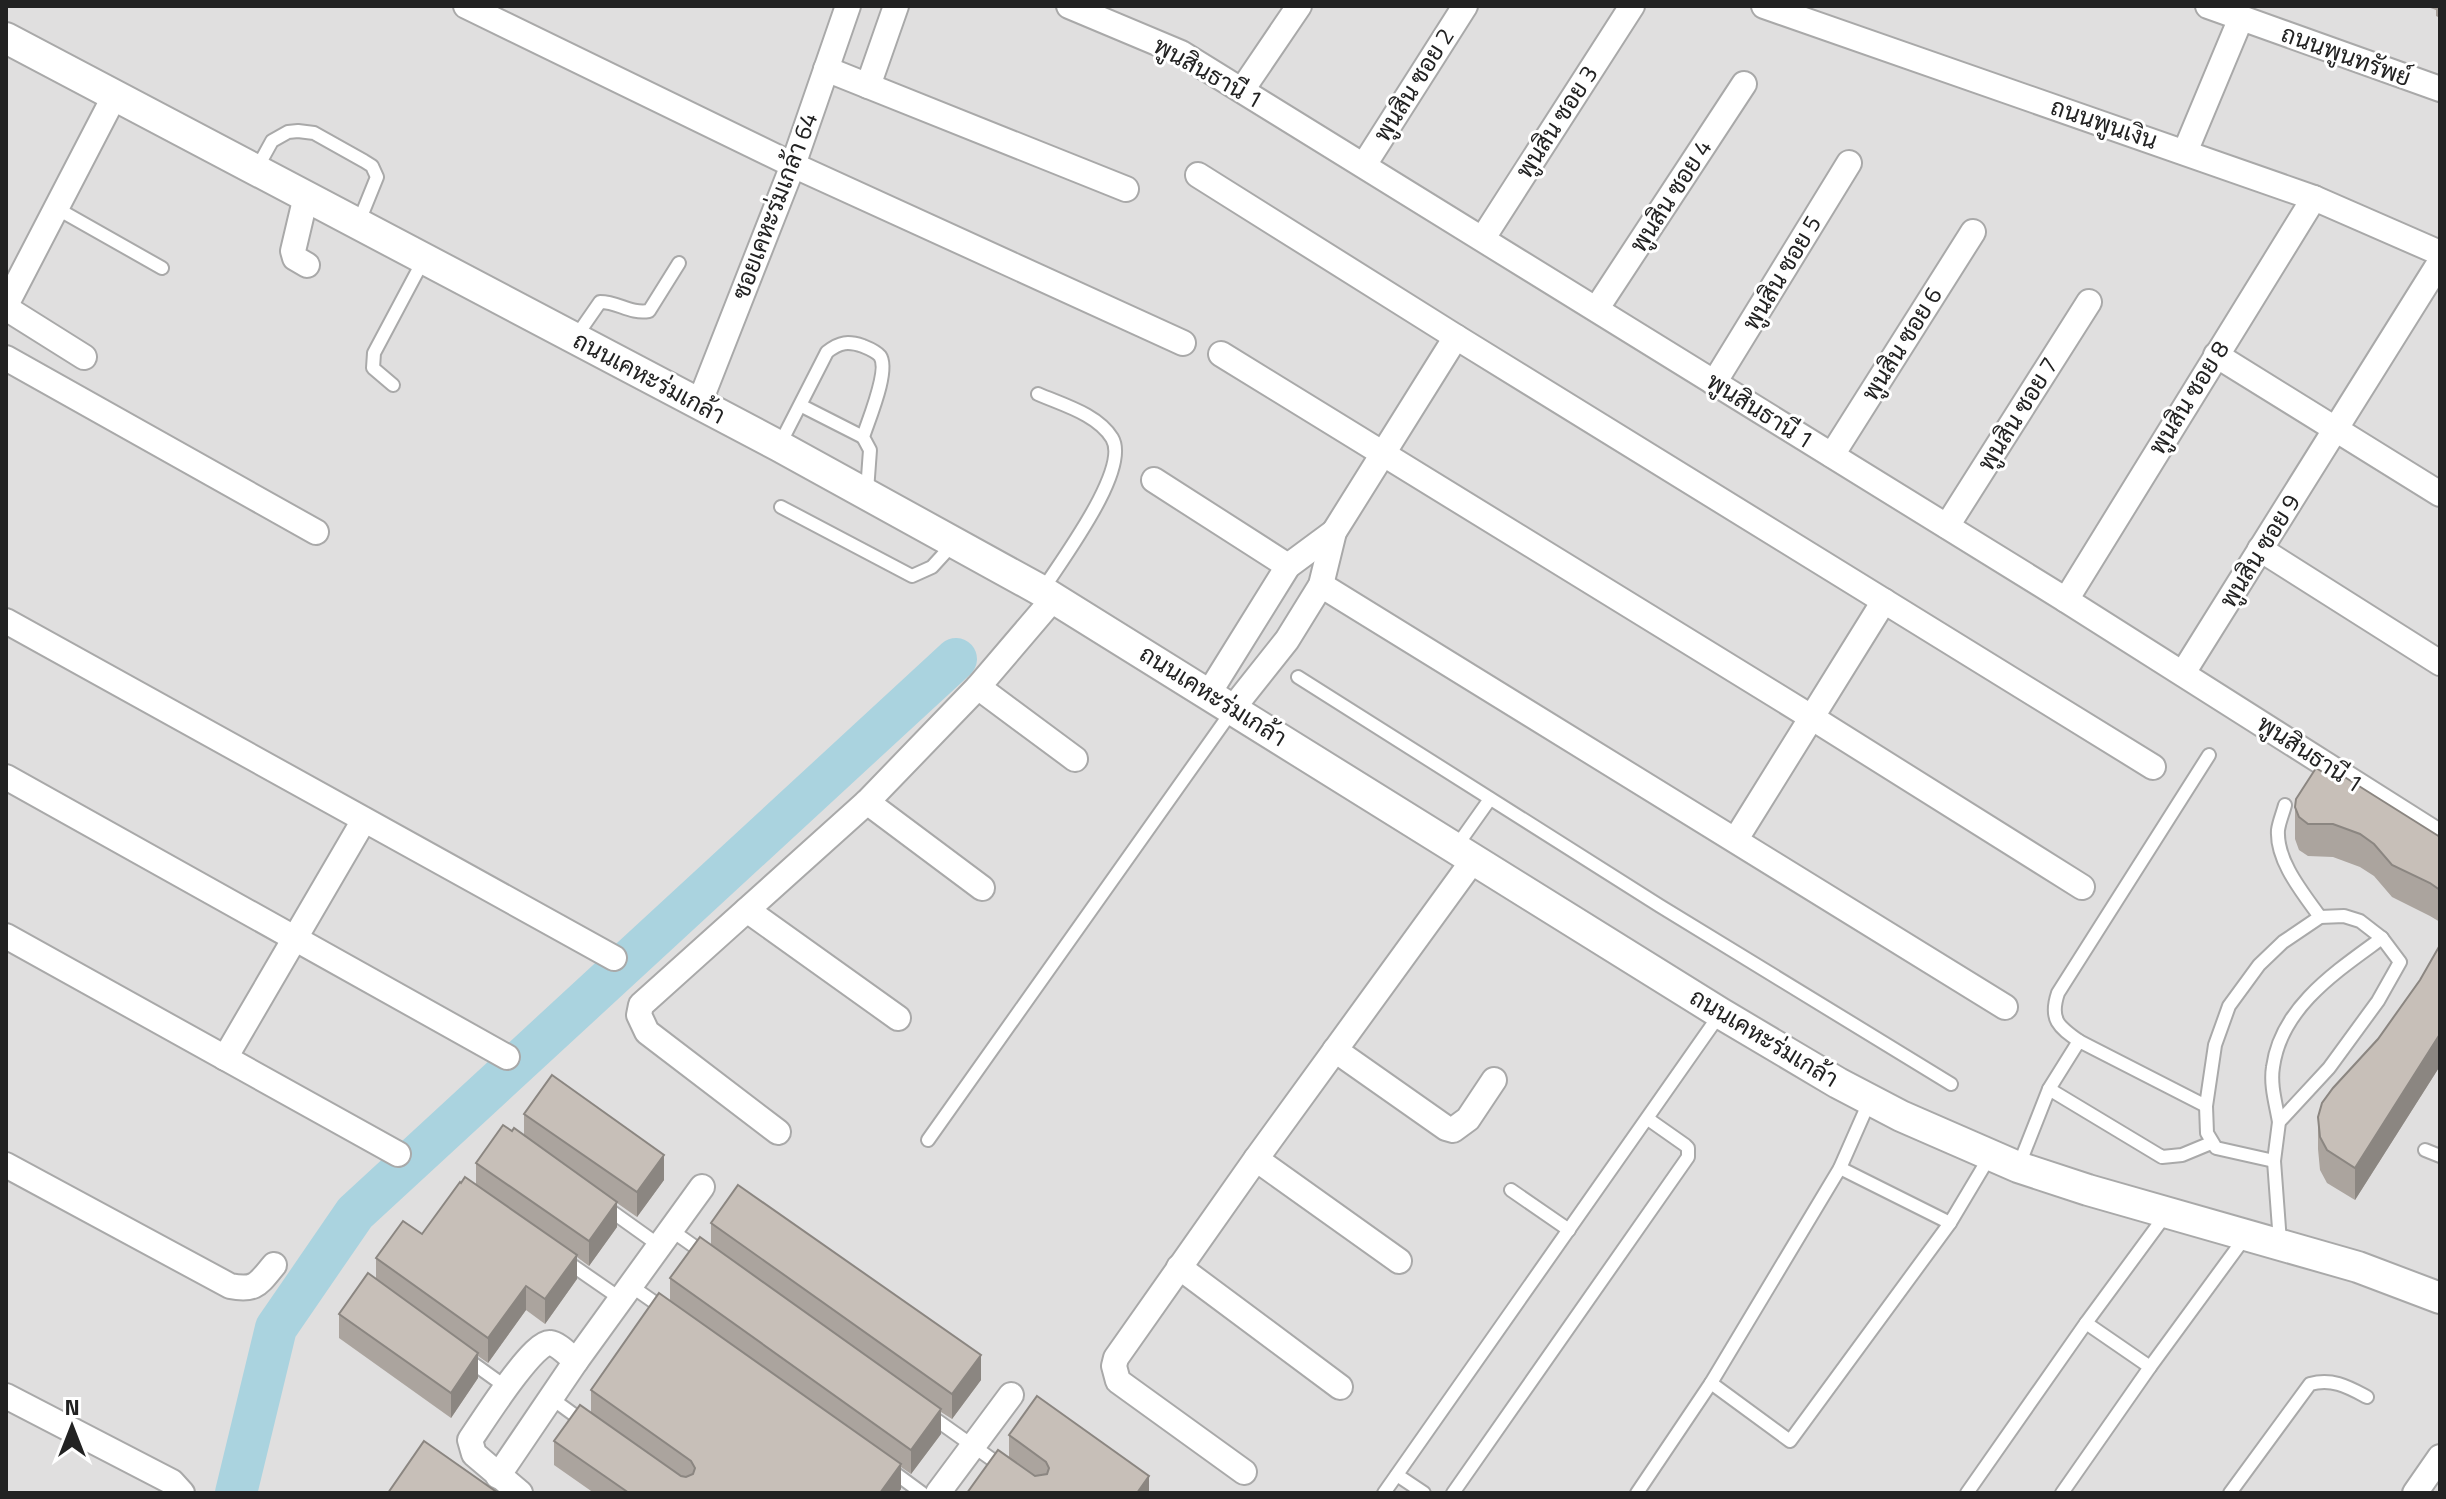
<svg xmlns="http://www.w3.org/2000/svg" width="2446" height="1499" viewBox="0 0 2446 1499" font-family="'Titillium Web',Sarabun,sans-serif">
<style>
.residential{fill:#e0dfdf}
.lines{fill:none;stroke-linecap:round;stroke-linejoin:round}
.river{stroke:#aad3df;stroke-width:42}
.service-casing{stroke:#a9a9a9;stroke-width:16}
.minor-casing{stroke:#a9a9a9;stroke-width:28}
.tertiary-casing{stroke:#a9a9a9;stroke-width:34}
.service{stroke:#fff;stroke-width:12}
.minor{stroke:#fff;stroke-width:24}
.tertiary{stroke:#fff;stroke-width:30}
.wall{fill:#aba49e}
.shaded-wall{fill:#8b8681}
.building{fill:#c7bfb8;stroke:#8b8681;stroke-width:2}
.labels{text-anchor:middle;stroke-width:6;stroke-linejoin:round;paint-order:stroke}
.street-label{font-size:24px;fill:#222;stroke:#fff}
</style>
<rect width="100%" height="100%" fill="#f2efe9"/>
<rect class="residential" x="6" y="6" width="2434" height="1487"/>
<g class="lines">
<polyline class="river" points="236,1493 276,1328 355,1213 956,659"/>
<g class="service-casing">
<g id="service">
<polyline points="256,170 272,141 288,132 298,131 314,133 364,161 372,166 377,177 358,224"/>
<polyline points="56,208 162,268"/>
<path d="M575,338l25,-36c19,0 29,12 49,9l30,-48"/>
<polyline points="393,385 373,368 374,353 424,259"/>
<path d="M1038,394c25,11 59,20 74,44 19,31 -52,124 -70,153"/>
<polyline points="802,406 863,437"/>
<path d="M779,446l48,-94c13,-10 21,-11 36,-6 5,2 13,5 17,10 10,14 -12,65 -17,81l7,13 -3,41"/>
<polyline points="781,507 912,576 932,567 953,544"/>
<polyline points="1298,677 1660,906 1951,1084"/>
<path d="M2285,805c-2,8 -6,17 -7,25 -2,31 25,63 42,87"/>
<polyline points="1456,847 1490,799"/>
<path d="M2079,1041c-20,-14 -30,-21 -21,-48l151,-238"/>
<polyline points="2049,1089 2162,1157 2182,1155 2211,1143"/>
<polyline points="1870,1100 1840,1168 1711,1383 1790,1441 1950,1223 1990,1156"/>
<polyline points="2206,1106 2207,1133 2216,1148 2274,1161"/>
<path d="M2279,1122c-3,-18 -9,-37 -6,-55 8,-60 64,-96 109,-129"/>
<polyline points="928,1140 1232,711"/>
<polyline points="2425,1150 2440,1156"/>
<polyline points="2019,1165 2049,1089 2079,1041 2206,1106 2215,1045 2229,1006 2259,965 2283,942 2320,917 2344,916 2360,921 2382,938 2400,962 2378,1001 2329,1068 2279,1122 2274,1161 2280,1242"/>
<polyline points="1840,1168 1950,1223"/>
<polyline points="1511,1190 1569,1230"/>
<polyline points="604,1206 660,1246"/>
<polyline points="671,1230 705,1254"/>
<polyline points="566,1261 621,1299"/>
<polyline points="631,1286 664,1309"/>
<polyline points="2086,1323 2150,1367"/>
<polyline points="467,1359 506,1387"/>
<polyline points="551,1398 584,1422"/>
<polyline points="928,1414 1004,1468"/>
<polyline points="888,1468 922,1493"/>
<polyline points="1397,1475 1424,1493"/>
<polyline points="1384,1493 1720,1014"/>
<polyline points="1453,1493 1688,1157 1688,1148 1685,1145 1648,1119"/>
<polyline points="1637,1493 1711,1383"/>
<polyline points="1967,1493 2086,1323 2167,1213"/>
<polyline points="2062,1493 2150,1367 2246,1236"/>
<path d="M2230,1493l80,-109c23,-6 38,3 57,13"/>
</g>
</g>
<g class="minor-casing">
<g id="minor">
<polyline points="466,6 793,165 1183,343"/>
<polyline points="1069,6 1181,53 2066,600 2440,837"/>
<polyline points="1764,6 2314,198 2440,253"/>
<polyline points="2208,6 2440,89"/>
<polyline points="826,69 1126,189"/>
<polyline points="868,86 896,6"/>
<polyline points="1242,90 1299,6"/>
<polyline points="2185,152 2241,18"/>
<polyline points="1364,165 1465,6"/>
<polyline points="1198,175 1456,337 2153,767"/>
<polyline points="306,196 293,251 295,258 307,265"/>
<polyline points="1483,238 1632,6"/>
<polyline points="6,305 115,95"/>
<polyline points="6,308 84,357"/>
<polyline points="1597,308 1744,84"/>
<polyline points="1221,354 1811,717 2082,887"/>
<polyline points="2216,355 2440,494"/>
<polyline points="6,358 316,532"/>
<polyline points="1714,383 1849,163"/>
<polyline points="699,404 793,165 848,6"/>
<polyline points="1832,455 1973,232"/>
<polyline points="1154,480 1288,566"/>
<polyline points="1947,526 2089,302"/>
<polyline points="2260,549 2440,663"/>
<polyline points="1321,585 2005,1007"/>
<polyline points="2066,600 2314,198"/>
<polyline points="6,621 614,958"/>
<polyline points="2183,673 2440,262"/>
<polyline points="978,687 1075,759"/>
<polyline points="1209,693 1288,566 1334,532"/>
<polyline points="1233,708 1287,640 1321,585 1334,532 1456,337"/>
<polyline points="6,777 507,1057"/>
<polyline points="1736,839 1884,601"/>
<polyline points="982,888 867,802 978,687 1054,598"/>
<polyline points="747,910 898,1018"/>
<polyline points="6,936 398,1154"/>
<polyline points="1335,1050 1446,1128 1453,1130 1468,1119 1494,1080"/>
<polyline points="225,1058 364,820"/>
<polyline points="778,1132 647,1032 639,1015 641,1005 867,802"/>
<polyline points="1256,1159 1399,1261"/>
<path d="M6,1165l224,121c26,5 28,-2 44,-21"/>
<polyline points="1179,1267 1340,1387"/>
<polyline points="6,1396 172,1482 182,1493"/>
<polyline points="1244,1472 1118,1381 1114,1366 1116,1358 1256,1159 1474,859"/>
<polyline points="498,1476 576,1361 702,1187"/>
<path d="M520,1493l-46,-39 -4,-14c11,-16 64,-100 80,-97 9,1 19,13 26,18"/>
<polyline points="938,1493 1011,1395"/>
<polyline points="2415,1493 2440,1457"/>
</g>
</g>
<g class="tertiary-casing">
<polyline id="tertiary" points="6,38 779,446 1042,591 1720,1013 1838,1083 1901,1116 2018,1167 2088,1190 2358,1267 2440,1298"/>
</g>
<use href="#service" class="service"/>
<use href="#minor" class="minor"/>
<use href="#tertiary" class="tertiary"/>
</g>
<g class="wall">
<polygon points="2425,6 2440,6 2440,18 2436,16 2436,10"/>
<polygon points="2339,782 2440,837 2440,922 2430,916 2392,897 2374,876 2360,867 2333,857 2308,856 2299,850 2295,839 2295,807"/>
<polygon points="2440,945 2440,1066 2355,1200 2327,1183 2320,1170 2318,1149 2318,1117 2378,1039 2420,980"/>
<polygon points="524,1114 664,1180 637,1217 617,1203 617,1227 589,1266 577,1257 577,1279 545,1324 526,1310 488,1363 478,1356 478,1378 451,1418 339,1338 339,1314 376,1279 376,1258 422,1234 461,1183 476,1185 476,1163 524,1136"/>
<polygon points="711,1223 981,1380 952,1419 941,1412 941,1434 911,1474 901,1467 901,1489 898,1493 594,1493 554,1465 554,1441 591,1412 591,1390 670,1300 670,1278 711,1245"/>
<polygon points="1009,1435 1149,1493 967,1493 1009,1457"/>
</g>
<g class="shaded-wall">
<polygon points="2440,1034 2440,1066 2355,1200 2355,1168"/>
<polygon points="664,1155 664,1180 637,1217 637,1192"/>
<polygon points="617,1202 617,1227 589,1266 589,1241"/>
<polygon points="577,1255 577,1279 545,1324 545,1299"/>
<polygon points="526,1286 526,1310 488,1363 488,1338"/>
<polygon points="478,1353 478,1378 451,1418 451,1393"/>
<polygon points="981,1355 981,1380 952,1419 952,1394"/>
<polygon points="941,1409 941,1434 911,1474 911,1450"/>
<polygon points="901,1464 901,1489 898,1493 880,1493"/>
<polygon points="1149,1476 1149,1493 1137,1493"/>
</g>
<g class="building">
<polygon points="2316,768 2339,782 2343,776 2440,837 2440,890 2430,883 2392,865 2374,844 2360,834 2333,824 2308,824 2299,817 2295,807 2296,799"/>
<polygon points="2440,945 2440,1034 2355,1168 2327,1150 2320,1137 2318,1117 2322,1103 2333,1088 2378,1039 2420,980"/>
<polygon points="552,1075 664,1155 637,1192 524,1114"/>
<polygon points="503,1125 512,1131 514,1128 617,1202 589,1241 476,1163"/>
<polygon points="465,1177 577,1255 545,1299 526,1286 488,1338 376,1258 403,1221 422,1234 460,1182 461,1183"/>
<polygon points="738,1185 981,1355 952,1394 711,1223"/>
<polygon points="700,1237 941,1409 911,1450 670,1278"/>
<polygon points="368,1273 478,1353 451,1393 339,1314"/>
<polygon points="659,1293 901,1464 880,1493 629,1493 554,1441 580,1405 681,1476 686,1477 693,1474 695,1468 691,1461 591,1390"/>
<polygon points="1037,1396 1149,1476 1137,1493 967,1493 998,1450 1035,1476 1047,1474 1049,1468 1046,1462 1009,1435"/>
<polygon points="424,1441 498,1493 388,1493"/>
</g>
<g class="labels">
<g class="street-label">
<text transform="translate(2346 56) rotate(20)" y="8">ถนนพูนทรัพย์</text>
<text transform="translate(1208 73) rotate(29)" y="8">พูนสินธานี 1</text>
<text transform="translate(1414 85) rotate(-58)" y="8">พูนสิน ซอย 2</text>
<text transform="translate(1557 122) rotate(-57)" y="8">พูนสิน ซอย 3</text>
<text transform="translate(2104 124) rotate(19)" y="8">ถนนพูนเงิน</text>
<text transform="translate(1671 196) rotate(-57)" y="8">พูนสิน ซอย 4</text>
<text transform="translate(775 206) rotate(-69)" y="8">ซอยเคหะร่มเกล้า 64</text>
<text transform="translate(1782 273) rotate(-59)" y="8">พูนสิน ซอย 5</text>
<text transform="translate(1902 344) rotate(-58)" y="8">พูนสิน ซอย 6</text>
<text transform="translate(649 378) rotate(28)" y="8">ถนนเคหะร่มเกล้า</text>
<text transform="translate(2189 398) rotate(-58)" y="8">พูนสิน ซอย 8</text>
<text transform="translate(1760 411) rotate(32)" y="8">พูนสินธานี 1</text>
<text transform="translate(2018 414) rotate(-58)" y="8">พูนสิน ซอย 7</text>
<text transform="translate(2260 551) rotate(-58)" y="8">พูนสิน ซอย 9</text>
<text transform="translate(1213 696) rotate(32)" y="8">ถนนเคหะร่มเกล้า</text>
<text transform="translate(2310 754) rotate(33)" y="8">พูนสินธานี 1</text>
<text transform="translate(1764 1038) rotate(31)" y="8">ถนนเคหะร่มเกล้า</text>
</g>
</g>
<rect width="2446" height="1499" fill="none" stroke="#222222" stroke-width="16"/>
<g transform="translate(72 1427)" stroke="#ffffff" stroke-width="6" paint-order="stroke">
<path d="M0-6L14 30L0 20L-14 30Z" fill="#222222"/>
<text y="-12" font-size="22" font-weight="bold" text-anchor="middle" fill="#222222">N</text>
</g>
</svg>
